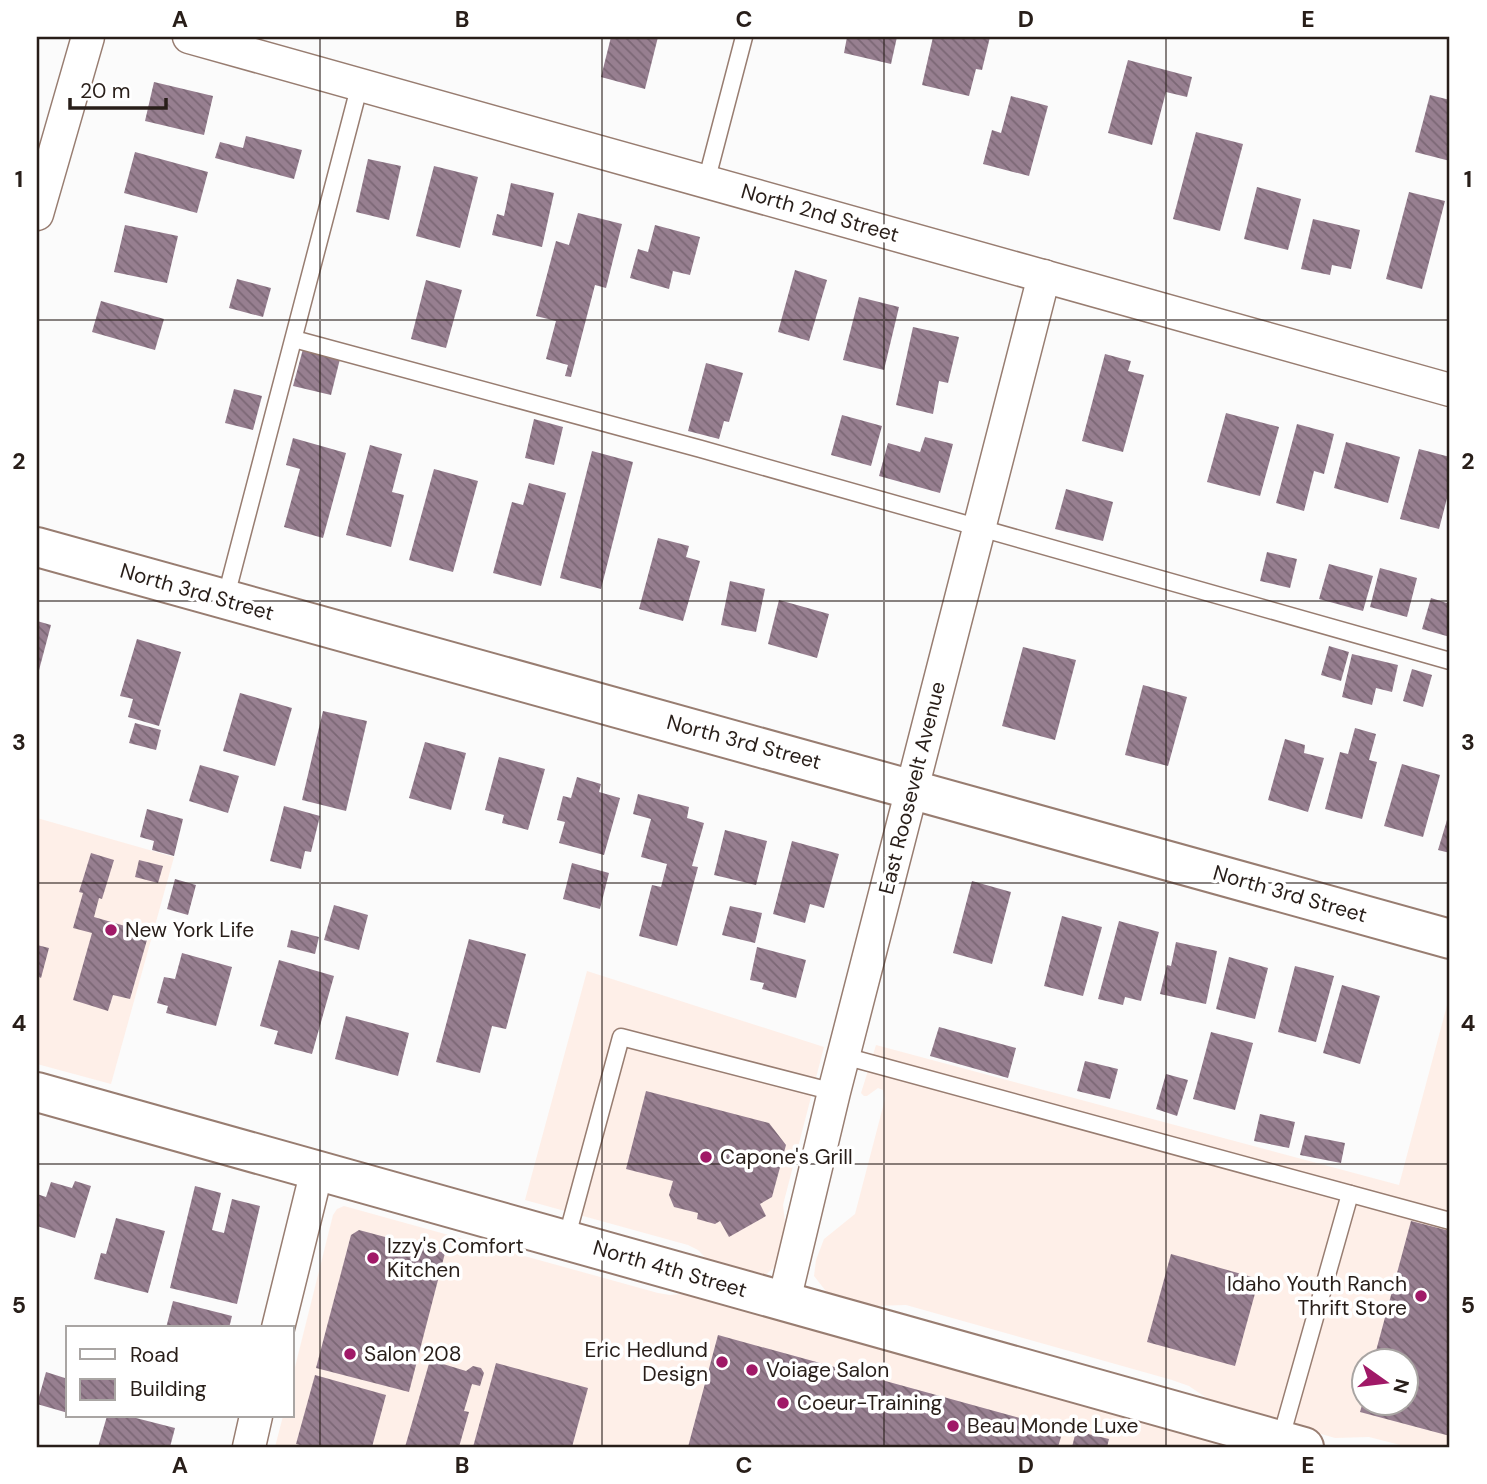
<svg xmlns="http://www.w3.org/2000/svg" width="1487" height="1484" viewBox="0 0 1487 1484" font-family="'DM Sans',sans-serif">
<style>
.built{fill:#feefe8;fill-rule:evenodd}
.building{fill:url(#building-back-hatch)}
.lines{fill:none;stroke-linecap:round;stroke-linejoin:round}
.service-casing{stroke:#987d71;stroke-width:19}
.minor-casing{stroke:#987d71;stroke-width:35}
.secondary-casing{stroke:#987d71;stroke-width:42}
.service{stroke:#fff;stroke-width:16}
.minor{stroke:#fff;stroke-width:32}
.secondary{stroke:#fff;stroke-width:38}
.grid{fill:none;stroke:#281e19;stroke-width:2;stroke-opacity:0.55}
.poi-dot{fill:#a01967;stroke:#fff;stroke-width:2.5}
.labels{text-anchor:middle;stroke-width:7;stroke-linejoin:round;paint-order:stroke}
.street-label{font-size:21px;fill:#281e19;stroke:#fff}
.poi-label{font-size:21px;fill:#281e19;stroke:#fff;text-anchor:start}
.neatline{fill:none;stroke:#281e19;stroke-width:2.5}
.grid-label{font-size:23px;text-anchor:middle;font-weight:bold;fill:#281e19}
</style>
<defs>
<pattern id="building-back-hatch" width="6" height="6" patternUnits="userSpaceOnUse" patternTransform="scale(1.75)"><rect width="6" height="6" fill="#977f90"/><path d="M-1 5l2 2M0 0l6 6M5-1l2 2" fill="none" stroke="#7b6775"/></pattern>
</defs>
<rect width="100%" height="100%" fill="#fbfbfb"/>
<g class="built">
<polygon points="37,818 174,857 111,1084 37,1064"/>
<polygon points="587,971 824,1047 783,1205 786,1230 776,1266 764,1276 710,1263 698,1250 688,1245 525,1200"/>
<path d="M1450,994v453h-42l-39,-10 -34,1 -121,-35 -25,-17 -17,-6 -266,-75 -35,1 -42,-11 -15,-19 2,-16 8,-21 31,-25 30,-115 -2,-9 -5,-2 -11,8h-3l-3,-3 15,-48 523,140zM1364,1362h42v42h-42z"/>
<polygon points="344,1206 658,1293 670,1295 691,1293 1213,1440 1217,1447 275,1447 283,1416 292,1416 292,1379 333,1215 337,1209"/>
</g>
<g class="building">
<polygon points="611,37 658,37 645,89 601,77"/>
<polygon points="847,37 897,37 891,64 844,53"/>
<polygon points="933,37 990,37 982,70 976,69 969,96 922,85"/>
<polygon points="1128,60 1192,77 1187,97 1166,92 1152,145 1108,133"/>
<polygon points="154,82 213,96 204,135 145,121"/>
<polygon points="1430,95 1450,100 1450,161 1415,152"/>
<polygon points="1011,96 1048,106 1029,176 983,164 992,130 1001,133"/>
<polygon points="1196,132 1243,144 1220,231 1173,219"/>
<polygon points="246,136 302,150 294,179 215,158 220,142 243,148"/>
<polygon points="135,152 208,172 197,213 124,193"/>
<polygon points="368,159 401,166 389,220 356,212"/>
<polygon points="434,166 478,177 460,248 416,236"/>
<polygon points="511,183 554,193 542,247 492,235 497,214 504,216"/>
<polygon points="1257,187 1301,199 1288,250 1244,239"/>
<polygon points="1409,192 1445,201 1422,289 1386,279"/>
<polygon points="578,213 622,224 606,288 595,285 571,377 565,376 568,365 546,359 556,321 536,316 556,241 569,245"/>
<polygon points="1313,219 1360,230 1351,269 1332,265 1330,275 1301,269"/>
<polygon points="125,225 178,236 167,283 114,272"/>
<polygon points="655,225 700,237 690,275 673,271 669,289 630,278 638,249 648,252"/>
<polygon points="795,270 827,280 809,341 778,332"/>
<polygon points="237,279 271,288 263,317 229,308"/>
<polygon points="426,280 462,290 446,348 411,339"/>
<polygon points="859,297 899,307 884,370 843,360"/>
<polygon points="101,301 164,319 155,350 92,332"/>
<polygon points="913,327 959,337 948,383 939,381 933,414 896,405"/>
<polygon points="303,349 340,359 331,395 293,386"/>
<polygon points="1105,354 1131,361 1128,371 1144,375 1123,452 1082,441"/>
<polygon points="706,363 743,373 729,422 724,421 719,439 688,431"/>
<polygon points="234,389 262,396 253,430 225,423"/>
<polygon points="1226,413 1279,427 1260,496 1207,482"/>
<polygon points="842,415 882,426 871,466 831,455"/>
<polygon points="534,419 563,427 554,465 525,458"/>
<polygon points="1297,424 1334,434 1324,474 1314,471 1304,511 1276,503"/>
<polygon points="925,437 953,444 940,493 879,476 888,443 920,452"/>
<polygon points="293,438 346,453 323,538 284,527 300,469 286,465"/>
<polygon points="1346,442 1400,457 1388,503 1334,488"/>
<polygon points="370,445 402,454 392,492 404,495 391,547 346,535"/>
<polygon points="1419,449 1450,457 1450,487 1439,529 1400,519"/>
<polygon points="592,451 633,462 601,589 560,578"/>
<polygon points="434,469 478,481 453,572 409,560"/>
<polygon points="529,483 566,493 541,586 493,573 512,502 523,505"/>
<polygon points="1066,489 1113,502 1103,541 1055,529"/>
<polygon points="658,538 689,546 686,557 700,561 683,621 639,609"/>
<polygon points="1267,552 1297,559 1290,588 1260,581"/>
<polygon points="1329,564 1373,576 1363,611 1319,599"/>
<polygon points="1380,568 1417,578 1407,617 1370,607"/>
<polygon points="730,581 765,589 756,632 721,625"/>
<polygon points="1431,598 1450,604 1450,637 1422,629"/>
<polygon points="779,600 829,614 817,658 768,644"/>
<polygon points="37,621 51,625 38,674 37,674"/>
<polygon points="137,639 181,652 159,726 128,717 133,699 120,696"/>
<polygon points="1329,646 1349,652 1341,681 1321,675"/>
<polygon points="1023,647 1076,660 1055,740 1002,726"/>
<polygon points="1352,654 1398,665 1392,692 1376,688 1372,705 1342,697"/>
<polygon points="1412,669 1432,675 1423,707 1403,701"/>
<polygon points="1143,685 1187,697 1168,766 1125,755"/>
<polygon points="240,693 292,708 275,766 223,751"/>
<polygon points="323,711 367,721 346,811 302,800"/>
<polygon points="135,723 161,730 156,750 129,743"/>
<polygon points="1355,728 1376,734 1369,760 1377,762 1362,819 1325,809 1340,752 1348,754"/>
<polygon points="1285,739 1305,745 1304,753 1324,758 1308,812 1268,800"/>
<polygon points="425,742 466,753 451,810 409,798"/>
<polygon points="499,757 545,769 528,830 502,823 504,815 485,810"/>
<polygon points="1402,764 1440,775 1423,837 1384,826"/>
<polygon points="200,765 239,776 228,813 189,801"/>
<polygon points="577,777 601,784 599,792 620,798 604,855 559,843 565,822 557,820 563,796 571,798"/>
<polygon points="638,794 689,807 687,818 704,823 692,866 698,867 677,946 639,936 652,885 661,887 667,864 641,857 651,819 633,814"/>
<polygon points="284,806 320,816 311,852 305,851 301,869 270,861"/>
<polygon points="147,809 183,819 174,856 152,850 154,841 140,837"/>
<polygon points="1450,810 1450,853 1438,850"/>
<polygon points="725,830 767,841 756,885 714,875"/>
<polygon points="792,841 839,854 824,908 810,904 805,923 773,914"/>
<polygon points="91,853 114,860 102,899 99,898 94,917 149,933 130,999 113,995 108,1011 73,1000 92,933 73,928 83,893 79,892"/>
<polygon points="139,860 163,866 158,883 135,877"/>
<polygon points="572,863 609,873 600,909 563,899"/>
<polygon points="175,879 196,885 188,915 167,909"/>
<polygon points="972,881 1011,892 992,964 953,953"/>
<polygon points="334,905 368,915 359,950 324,940"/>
<polygon points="730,906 762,913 755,943 722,935"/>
<polygon points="1062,916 1102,927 1083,996 1044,986"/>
<polygon points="1119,921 1159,932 1141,1001 1125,997 1123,1005 1098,999"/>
<polygon points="291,930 319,937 315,954 287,947"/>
<polygon points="469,939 526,954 506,1029 492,1026 480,1073 436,1062"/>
<polygon points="1176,942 1217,951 1206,1004 1160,994 1167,965 1171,966"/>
<polygon points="37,945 49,948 41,978 37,976"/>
<polygon points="757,947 806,960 796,998 762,989 764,983 750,980"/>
<polygon points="182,953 232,967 216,1026 166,1013 168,1006 157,1003 164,977 175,979"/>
<polygon points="1229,957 1268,968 1255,1019 1216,1009"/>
<polygon points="279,960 334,976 312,1054 274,1044 278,1031 260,1026"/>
<polygon points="1295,966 1334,976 1316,1042 1278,1032"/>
<polygon points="1342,985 1380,996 1360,1064 1323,1053"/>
<polygon points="346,1016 409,1033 398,1076 335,1059"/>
<polygon points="939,1027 1016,1048 1008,1078 930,1056"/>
<polygon points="1211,1032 1253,1043 1235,1110 1193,1099"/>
<polygon points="1085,1061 1118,1069 1110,1099 1077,1091"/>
<polygon points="1166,1074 1188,1080 1177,1116 1156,1109"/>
<polygon points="646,1091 769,1123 786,1145 772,1197 760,1204 766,1216 729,1237 720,1221 715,1224 697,1219 698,1213 674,1207 669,1195 673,1181 626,1169"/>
<polygon points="1260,1114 1295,1122 1289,1148 1254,1141"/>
<polygon points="1305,1135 1345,1143 1341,1163 1300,1155"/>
<polygon points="75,1181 91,1186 75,1238 37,1226 37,1194 46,1197 51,1182 72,1188"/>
<polygon points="195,1186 221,1193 212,1230 224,1233 232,1199 260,1206 237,1304 170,1288"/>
<polygon points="116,1218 165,1231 148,1293 94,1279 101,1253 106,1254"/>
<polygon points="1411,1221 1450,1231 1450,1436 1360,1412 1364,1398 1364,1404 1406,1404 1406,1362 1373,1362"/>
<polygon points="359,1230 445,1253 409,1392 316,1368 351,1235"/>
<polygon points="1171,1254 1259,1279 1235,1366 1147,1342"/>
<polygon points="173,1301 232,1316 229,1328 166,1328"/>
<polygon points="718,1335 1063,1430 1058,1447 802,1447 794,1445 793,1447 688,1447"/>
<polygon points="430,1360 466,1371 473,1366 481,1368 484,1373 480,1386 472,1384 464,1411 469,1412 459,1447 405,1447"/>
<polygon points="496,1363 588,1388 572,1447 473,1447"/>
<polygon points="46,1372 68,1379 68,1413 37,1404"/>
<polygon points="315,1375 386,1395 372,1447 308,1447 296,1444"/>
<polygon points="107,1416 128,1416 175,1428 170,1447 98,1447"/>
<polygon points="1076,1431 1109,1439 1107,1447 1072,1447"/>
</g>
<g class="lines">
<g class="service-casing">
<g id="service">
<polyline points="706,182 744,37"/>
<polyline points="294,339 701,449 1450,661"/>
<polyline points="225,600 360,84"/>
<polyline points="844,1056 1450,1221"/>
<polyline points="566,1240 621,1037 834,1092"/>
<polyline points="1280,1441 1350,1194"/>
</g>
</g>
<g class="minor-casing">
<g id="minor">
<polyline points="189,37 1450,390"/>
<polyline points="37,214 88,37"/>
<polyline points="784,1301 834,1092 1044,276"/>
<polyline points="278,1328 317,1170"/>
<polyline points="249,1447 256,1416"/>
</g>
</g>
<g class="secondary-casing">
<g id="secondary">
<polyline points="37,547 1450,939"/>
<polyline points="37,1092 1304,1447"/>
</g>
</g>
<use href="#service" class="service"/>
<use href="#minor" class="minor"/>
<use href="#secondary" class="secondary"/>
</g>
<path class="grid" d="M320,37v1410M602,37v1410M884,37v1410M1166,37v1410M37,320h1413M37,601h1413M37,883h1413M37,1164h1413"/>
<g class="poi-dot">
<circle cx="111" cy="930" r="7"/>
<circle cx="706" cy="1157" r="7"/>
<circle cx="373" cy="1258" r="7"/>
<circle cx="1421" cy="1296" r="7"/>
<circle cx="350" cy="1354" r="7"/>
<circle cx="722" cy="1362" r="7"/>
<circle cx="752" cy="1370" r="7"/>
<circle cx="783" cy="1403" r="7"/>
<circle cx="953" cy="1426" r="7"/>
</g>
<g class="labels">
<g class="street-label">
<text transform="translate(820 213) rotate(16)" y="7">North 2nd Street</text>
<text transform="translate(197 592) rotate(16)" y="7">North 3rd Street</text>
<text transform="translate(744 742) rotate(15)" y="7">North 3rd Street</text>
<text transform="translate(912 788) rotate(-76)" y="7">East Roosevelt Avenue</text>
<text transform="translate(1290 894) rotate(16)" y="7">North 3rd Street</text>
<text transform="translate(670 1269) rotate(16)" y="7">North 4th Street</text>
</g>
<g class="poi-label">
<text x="125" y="937">New York Life</text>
<text x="720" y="1164">Capone's Grill</text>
<text x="387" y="1253">Izzy's Comfort<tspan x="387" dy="24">Kitchen</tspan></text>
<text x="1407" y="1291" text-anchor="end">Idaho Youth Ranch<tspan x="1407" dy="24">Thrift Store</tspan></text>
<text x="708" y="1357" text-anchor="end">Eric Hedlund<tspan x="708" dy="24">Design</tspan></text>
<text x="364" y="1361">Salon 208</text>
<text x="766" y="1377">Voiage Salon</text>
<text x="797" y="1410">Coeur-Training</text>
<text x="967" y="1433">Beau Monde Luxe</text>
</g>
</g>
<rect width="1487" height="1484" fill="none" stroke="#ffffff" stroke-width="77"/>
<rect x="66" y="1326" width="228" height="91" fill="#ffffff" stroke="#a9a5a3" stroke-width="2"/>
<rect x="80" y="1349" width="35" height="10" fill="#ffffff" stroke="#a9a5a3" stroke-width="2"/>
<text x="130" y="1362" font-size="21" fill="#281e19">Road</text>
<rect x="80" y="1379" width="35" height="21" fill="url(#building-back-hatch)" stroke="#a9a5a3" stroke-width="2"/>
<text x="130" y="1396" font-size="21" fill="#281e19">Building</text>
<g transform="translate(1385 1382) rotate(104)"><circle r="33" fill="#ffffff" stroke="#a9a5a3" stroke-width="2"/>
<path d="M0-5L12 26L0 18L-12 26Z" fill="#a01967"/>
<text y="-10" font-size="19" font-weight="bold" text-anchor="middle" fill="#281e19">N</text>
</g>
<path d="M70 98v10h96v-10" fill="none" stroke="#281e19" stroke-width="3.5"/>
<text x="80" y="98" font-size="21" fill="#281e19" stroke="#ffffff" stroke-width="5" paint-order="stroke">20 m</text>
<rect x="38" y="38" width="1410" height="1408" class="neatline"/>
<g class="grid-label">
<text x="180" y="27">A</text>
<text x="462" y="27">B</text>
<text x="744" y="27">C</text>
<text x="1026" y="27">D</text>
<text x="1308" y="27">E</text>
<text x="19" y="187">1</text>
<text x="1468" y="187">1</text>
<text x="19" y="469">2</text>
<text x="1468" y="469">2</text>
<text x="19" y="750">3</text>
<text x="1468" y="750">3</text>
<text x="19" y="1031">4</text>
<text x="1468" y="1031">4</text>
<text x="19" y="1313">5</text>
<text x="1468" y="1313">5</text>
<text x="180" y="1473">A</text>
<text x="462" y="1473">B</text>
<text x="744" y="1473">C</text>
<text x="1026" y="1473">D</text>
<text x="1308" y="1473">E</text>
</g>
</svg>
